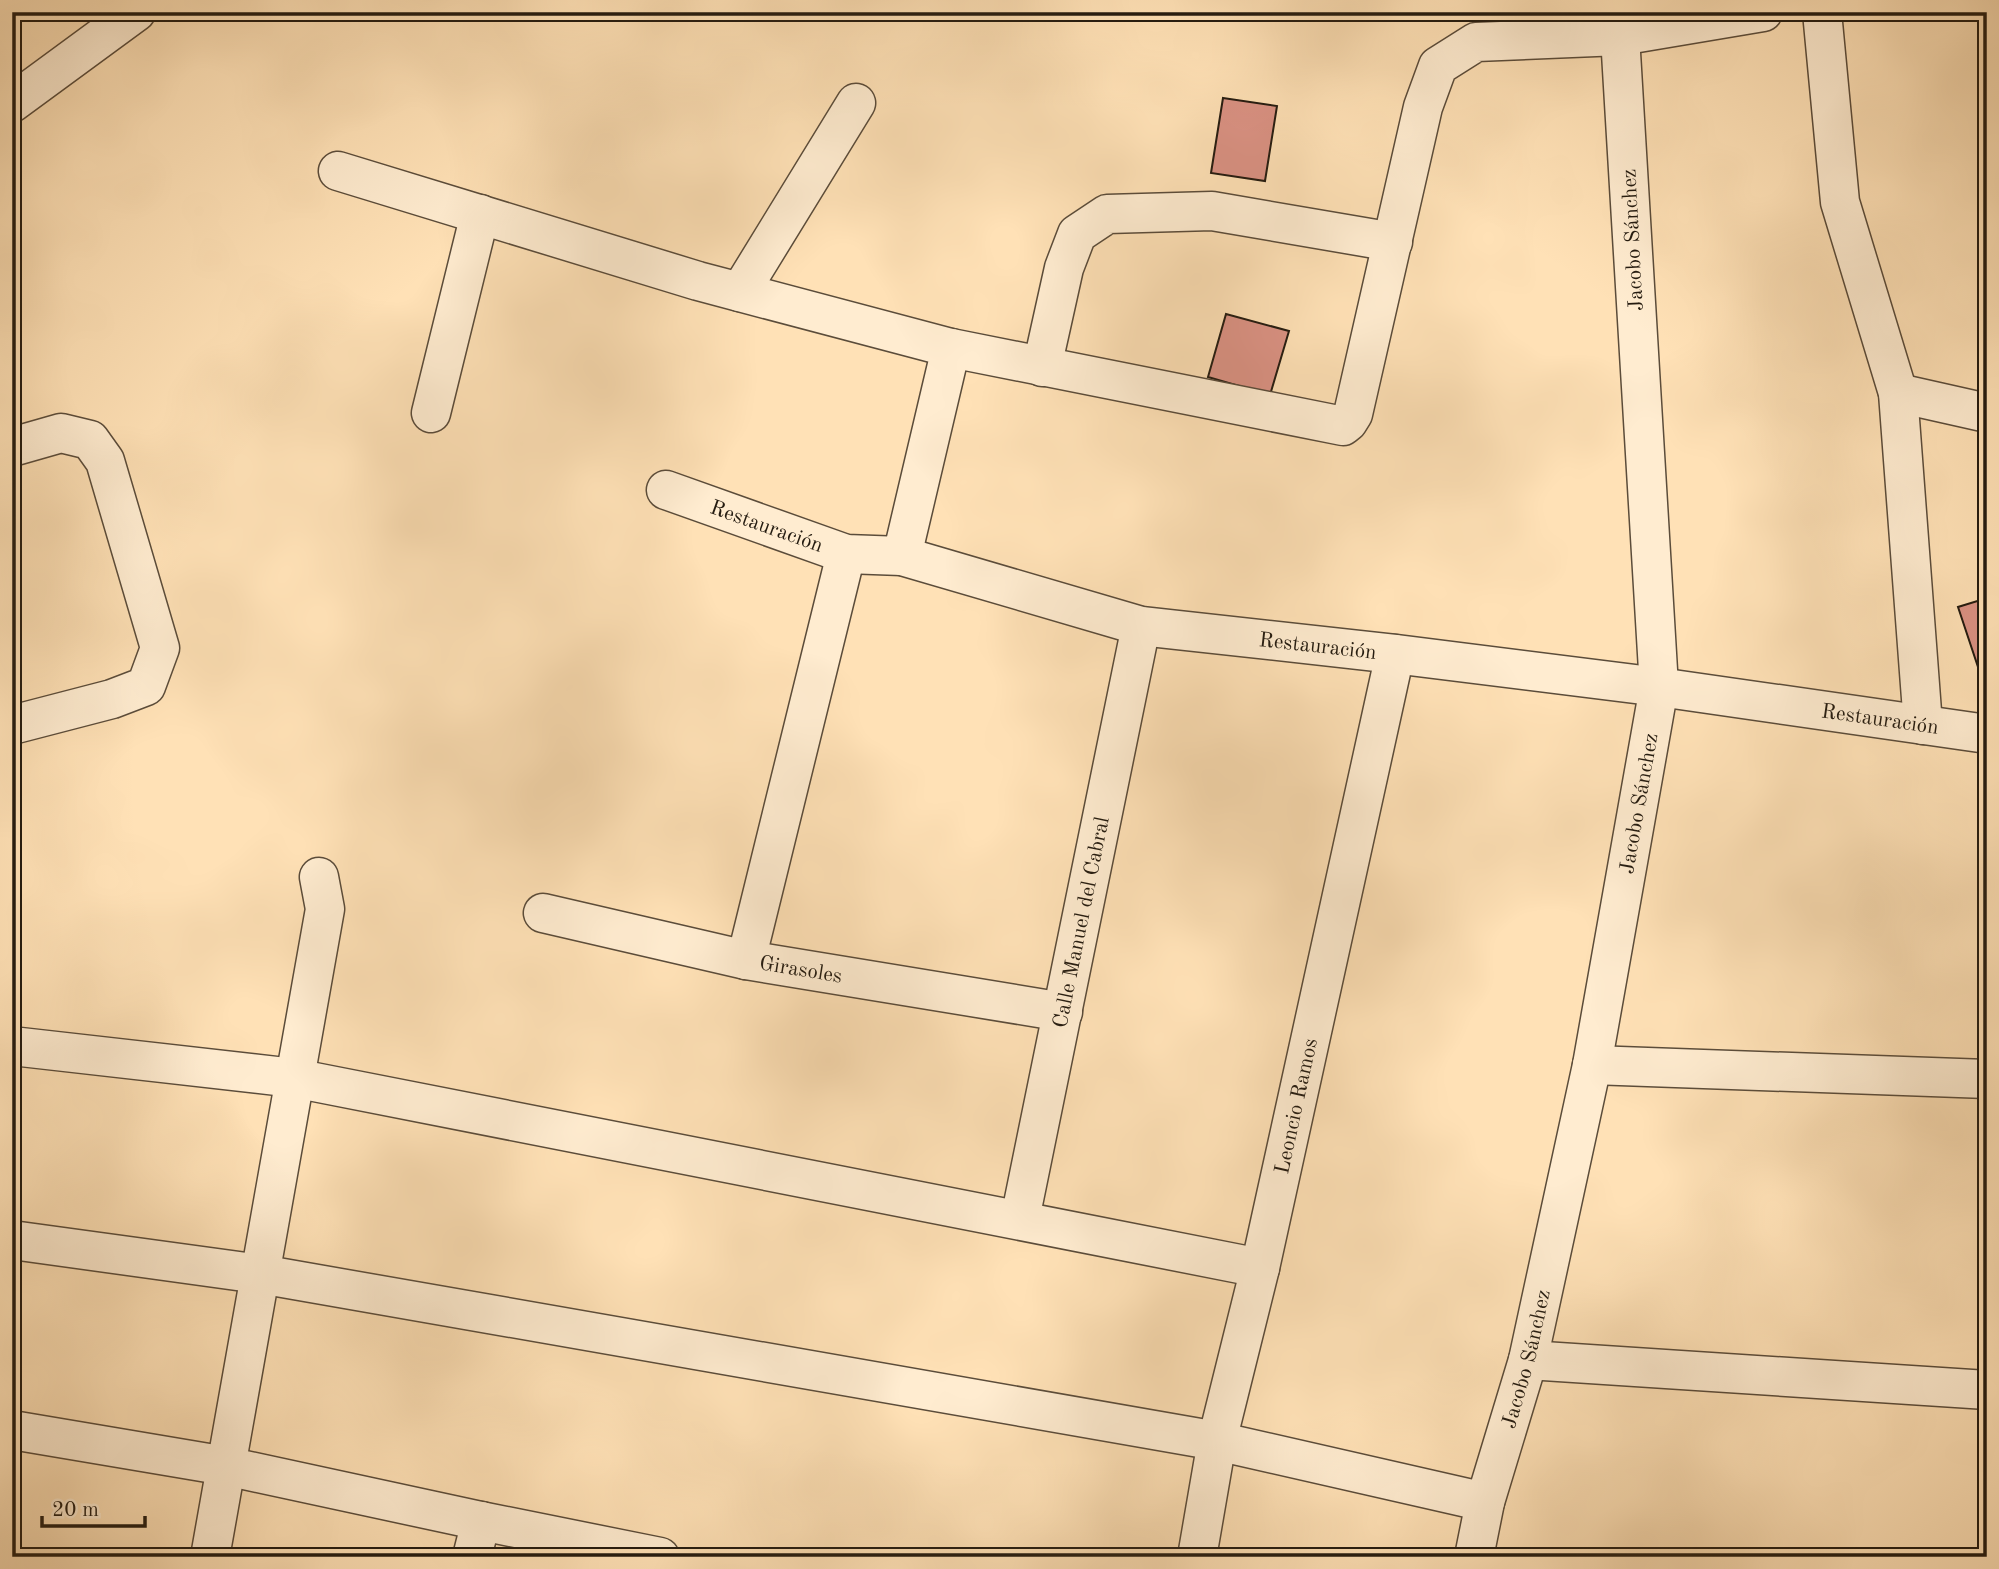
<svg xmlns="http://www.w3.org/2000/svg" width="1999" height="1569" viewBox="0 0 1999 1569" font-family="'Old Standard TT',serif">
<style>
.building{fill:#db9284;stroke:#241b10;stroke-width:2}
.lines{fill:none;stroke-linecap:round;stroke-linejoin:round}
.street-casing{stroke:#5b4c3a;stroke-width:41}
.street{stroke:#ffecd0;stroke-width:38}
.labels{text-anchor:middle;stroke-width:7;stroke-linejoin:round;paint-order:stroke}
.street-label{font-size:21px;fill:#241b10;stroke:#ffecd0}
</style>
<rect width="100%" height="100%" fill="#ffe1b6"/>
<filter id="stains"><feTurbulence type="fractalNoise" baseFrequency=".00286" numOctaves="4"/><feColorMatrix values="0 0 0 0 .2 0 0 0 0 .09 0 0 0 0 .02 0 0 0 .5 -.17"/></filter>
<radialGradient id="worn" r=".72"><stop offset=".6" stop-color="#630" stop-opacity="0"/><stop offset="1" stop-color="#630" stop-opacity=".3"/></radialGradient>
<g class="building">
<polygon points="1223,98 1277,106 1265,181 1211,173"/>
<polygon points="1226,314 1289,331 1270,395 1208,377"/>
<polygon points="1987,598 1987,694 1958,607"/>
</g>
<g class="lines">
<g class="street-casing">
<g id="street">
<polyline points="1822,12 1840,202 1898,393 1923,725"/>
<polyline points="12,103 136,12"/>
<polyline points="338,171 698,281 951,348 1343,426 1348,422 1353,414 1423,107 1438,66 1476,42 1620,36 1763,12"/>
<polyline points="740,292 856,103"/>
<polyline points="1042,367 1064,268 1077,234 1107,214 1212,211 1393,242"/>
<polyline points="1898,393 1987,413"/>
<polyline points="431,413 480,214"/>
<polyline points="12,447 61,433 90,440 105,461 160,648 146,686 112,699 12,725"/>
<path id="s1" d="M666,490l180,64 56,2 239,70 254,28 264,33 328,47"/>
<polyline points="902,556 951,348"/>
<path id="s2" d="M543,913l203,47 317,52"/>
<polyline points="746,960 846,554"/>
<polyline points="12,1046 294,1078 1260,1268"/>
<polyline points="1592,1065 1987,1079"/>
<path id="s3" d="M1020,1219l121,-593"/>
<polyline points="12,1240 260,1274 1217,1441 1485,1502"/>
<polyline points="1528,1360 1987,1390"/>
<polyline points="12,1430 226,1466 481,1521 660,1557"/>
<polyline points="210,1557 325,909 319,877"/>
<polyline points="472,1557 481,1521"/>
<path id="s4" d="M1197,1557l20,-116 43,-173 135,-614"/>
<path id="s5" d="M1474,1557l11,-55 43,-142 64,-295 67,-378 -39,-651"/>
</g>
</g>
<use href="#street" class="street"/>
</g>
<g class="labels">
<g class="street-label">
<text transform="translate(1632 240) rotate(-93)" y="7">Jacobo Sánchez</text>
<text dy="7" stroke="none"><textPath href="#s1" startOffset="107">Restauración</textPath></text>
<text dy="7" stroke="none"><textPath href="#s1" startOffset="674">Restauración</textPath></text>
<text dy="7" stroke="none"><textPath href="#s1" startOffset="1241">Restauración</textPath></text>
<text dy="7" stroke="none"><textPath href="#s5" startOffset="772">Jacobo Sánchez</textPath></text>
<text dy="7" stroke="none"><textPath href="#s3" startOffset="303">Calle Manuel del Cabral</textPath></text>
<text dy="7" stroke="none"><textPath href="#s2" startOffset="264">Girasoles</textPath></text>
<text dy="7" stroke="none"><textPath href="#s4" startOffset="462">Leoncio Ramos</textPath></text>
<text dy="7" stroke="none"><textPath href="#s5" startOffset="205">Jacobo Sánchez</textPath></text>
</g>
</g>
<rect width="1999" height="1569" fill="none" stroke="#ffe1b6" stroke-width="42"/>
<rect x="14" y="14" width="1971" height="1541" fill="none" stroke="#241b10" stroke-width="3.5"/>
<rect x="21" y="21" width="1957" height="1527" fill="none" stroke="#241b10" stroke-width="2"/>
<path d="M42 1516v10h103v-10" fill="none" stroke="#241b10" stroke-width="3.5"/>
<text x="52" y="1516" font-size="21" fill="#241b10" stroke="#ffecd0" stroke-width="5" paint-order="stroke">20 m</text>
<rect width="100%" height="100%" filter="url(#stains)"/>
<rect width="100%" height="100%" fill="url(#worn)"/>
</svg>
